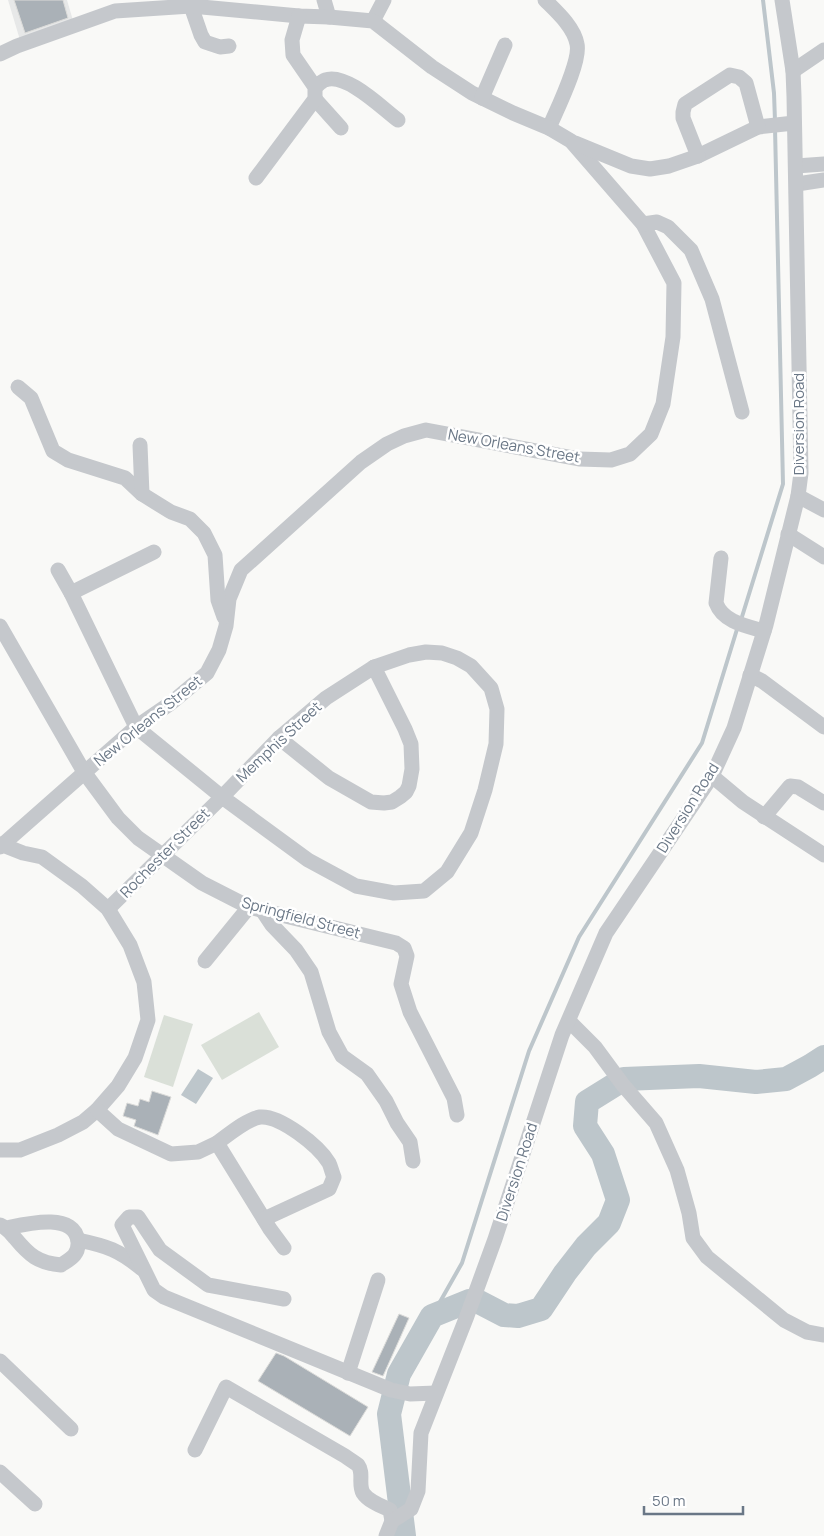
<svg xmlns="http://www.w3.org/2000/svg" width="824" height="1536" viewBox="0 0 824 1536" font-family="Manrope,sans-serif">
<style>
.built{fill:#e7e8e8}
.pitch{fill:#dae0d8}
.water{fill:#bdc6cb}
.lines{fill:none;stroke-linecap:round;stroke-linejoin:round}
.stream{stroke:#bdc6cb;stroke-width:4}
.river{stroke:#bdc6cb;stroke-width:24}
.building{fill:#aab1b7;stroke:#dbdbd9}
.minor{stroke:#c5c8cc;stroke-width:15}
.labels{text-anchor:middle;stroke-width:5;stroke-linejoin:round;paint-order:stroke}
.street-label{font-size:15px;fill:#6a7786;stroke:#fff}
</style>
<rect width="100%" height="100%" fill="#f9f9f7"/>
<polygon class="built" points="8,0 67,0 74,24 20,40"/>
<g class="pitch">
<polygon points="259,1012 279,1047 222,1080 201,1045"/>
<polygon points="164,1015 193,1024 173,1087 144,1077"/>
</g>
<polygon class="water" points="198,1069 213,1078 196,1104 181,1095"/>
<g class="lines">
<g class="stream">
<polyline points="763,0 774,93 775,121"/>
<polyline points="741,620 783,484 775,128"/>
<polyline points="432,1316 462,1263 529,1051 579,937 702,743 738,626"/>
</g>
<g class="river">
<polyline points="479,1302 504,1315 518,1316 541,1309 565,1273 586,1246 609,1223 618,1200 603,1154 585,1126 587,1102 624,1079 699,1076 756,1082 786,1079 810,1066 824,1057"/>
<polyline points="404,1536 389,1414 399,1374 432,1316 469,1301"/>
</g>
</g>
<g class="building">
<polygon points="14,0 63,0 68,18 25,33"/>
<polygon points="152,1091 171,1097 158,1135 134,1126 136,1120 123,1116 127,1103 138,1106 140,1099 149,1102"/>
<polygon points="399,1314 409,1318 383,1376 372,1372"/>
<polygon points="276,1353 284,1356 368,1407 350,1436 258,1381"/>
</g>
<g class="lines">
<g class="minor">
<polyline points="324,0 329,17"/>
<path d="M545,0c12,12 29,27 32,44 4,17 -20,65 -28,84"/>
<polyline points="191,6 201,35 205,42 220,47 229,46"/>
<polyline points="373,21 384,0"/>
<polyline points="0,54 17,46 115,11 191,6 299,16 329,17 373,21 432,67 472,93 513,113 549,128 571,141 643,224 674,283 673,337 663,404 651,434 630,454 611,460 579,459 426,430 404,436 387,444 361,462 241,570 229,599 226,626 219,650 207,673 171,703 136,727 0,847"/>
<polyline points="793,71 824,50"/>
<path d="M315,87c3,-2 7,-6 10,-7 21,-8 57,28 73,40"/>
<polyline points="482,98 505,45"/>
<polyline points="315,99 341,128"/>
<polyline points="575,143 631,166 650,169 669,166 698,156 758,127 794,123"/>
<polyline points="698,156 683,118 683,112 685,104 730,75 739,77 746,83 758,127"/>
<polyline points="796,166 824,164"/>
<polyline points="256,178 315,99 315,87 293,55 292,40 299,16"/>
<polyline points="797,184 824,180"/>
<polyline points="643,224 657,222 668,227 691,250 712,299 742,412"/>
<polyline points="18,387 31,398 53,451 68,460 125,478 142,494 171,512 190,519 204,533 215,555 218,600 224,617"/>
<polyline points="140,445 142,494"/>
<polyline points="798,496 824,510"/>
<polyline points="788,534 824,557"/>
<path d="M721,558l-5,45c7,19 30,23 48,28"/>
<polyline points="58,570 71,593 136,727 222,797 308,860 356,886 394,893 424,891 447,872 471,833 485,790 496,744 497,709 491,688 471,666 457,658 442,653 426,652 409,655 374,667 326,698 279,738 222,797 108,909"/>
<polyline points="71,593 154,552"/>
<polyline points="0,626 84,772 118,818 138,838 202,883 249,907 396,943 404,948 407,956 401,984 410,1012 454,1098 457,1115"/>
<polyline points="750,675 762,681 824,727"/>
<polyline points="279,738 329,778 371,802 384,803 392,802 400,797 406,792 409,786 412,769 411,744 405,729 374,667"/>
<polyline points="712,776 743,802 824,855"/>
<polyline points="764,817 790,786 798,787 824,803"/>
<polyline points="0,844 23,853 42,857 82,886 108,909 130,945 144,982 148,1020 135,1058 118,1086 97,1110 83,1122 58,1135 20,1150 0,1150"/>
<polyline points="262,910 272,925 296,950 311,972 329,1032 342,1056 367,1074 386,1101 397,1123 410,1142 413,1161"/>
<polyline points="205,961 249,907"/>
<polyline points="569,1021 595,1047 623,1085 656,1123 677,1170 689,1213 693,1238 707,1257 784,1320 807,1332 824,1335"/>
<polyline points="97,1110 118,1129 171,1154 198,1152 217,1143 270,1229 284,1248"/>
<path d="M217,1143c11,-8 30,-24 43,-26 20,-2 59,29 69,46 2,4 3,10 5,14l-5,12 -65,30"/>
<path d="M0,1225c7,3 10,7 15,13 14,17 23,25 46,27 9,-6 18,-10 17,-23 -2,-31 -53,-18 -72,-14"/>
<path d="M78,1240c29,6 41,10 64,29"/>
<polyline points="284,1299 208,1285 160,1250 138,1217 129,1217 122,1225 154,1290 164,1297 391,1390 410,1394 436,1393"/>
<polyline points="0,1361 71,1429"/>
<polyline points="348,1373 378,1280"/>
<path d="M195,1450l31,-63 119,69c4,3 9,6 13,9 6,8 0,19 5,28 5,8 18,13 27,17l2,11"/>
<polyline points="0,1472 35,1504"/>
<polyline points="386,1536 392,1521 411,1509 418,1491 421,1433 467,1316 495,1239 562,1035 606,933 712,776 734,728 766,625 798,496 801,473 794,96 793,71 782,0"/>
</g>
</g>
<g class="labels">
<g class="street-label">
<text transform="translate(799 424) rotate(-90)" y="5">Diversion Road</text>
<text transform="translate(514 446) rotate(10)" y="5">New Orleans Street</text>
<text transform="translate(148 721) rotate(-39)" y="5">New Orleans Street</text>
<text transform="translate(279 742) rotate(-43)" y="5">Memphis Street</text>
<text transform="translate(688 808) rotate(-58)" y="5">Diversion Road</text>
<text transform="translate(165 853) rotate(-45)" y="5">Rochester Street</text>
<text transform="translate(301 918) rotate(15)" y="5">Springfield Street</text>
<text transform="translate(517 1172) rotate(-72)" y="5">Diversion Road</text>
</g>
</g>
<path d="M644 1506v8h99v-8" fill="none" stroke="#6a7786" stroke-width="2.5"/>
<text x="652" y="1506" font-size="15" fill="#6a7786" stroke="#ffffff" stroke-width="4" paint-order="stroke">50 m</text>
</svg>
